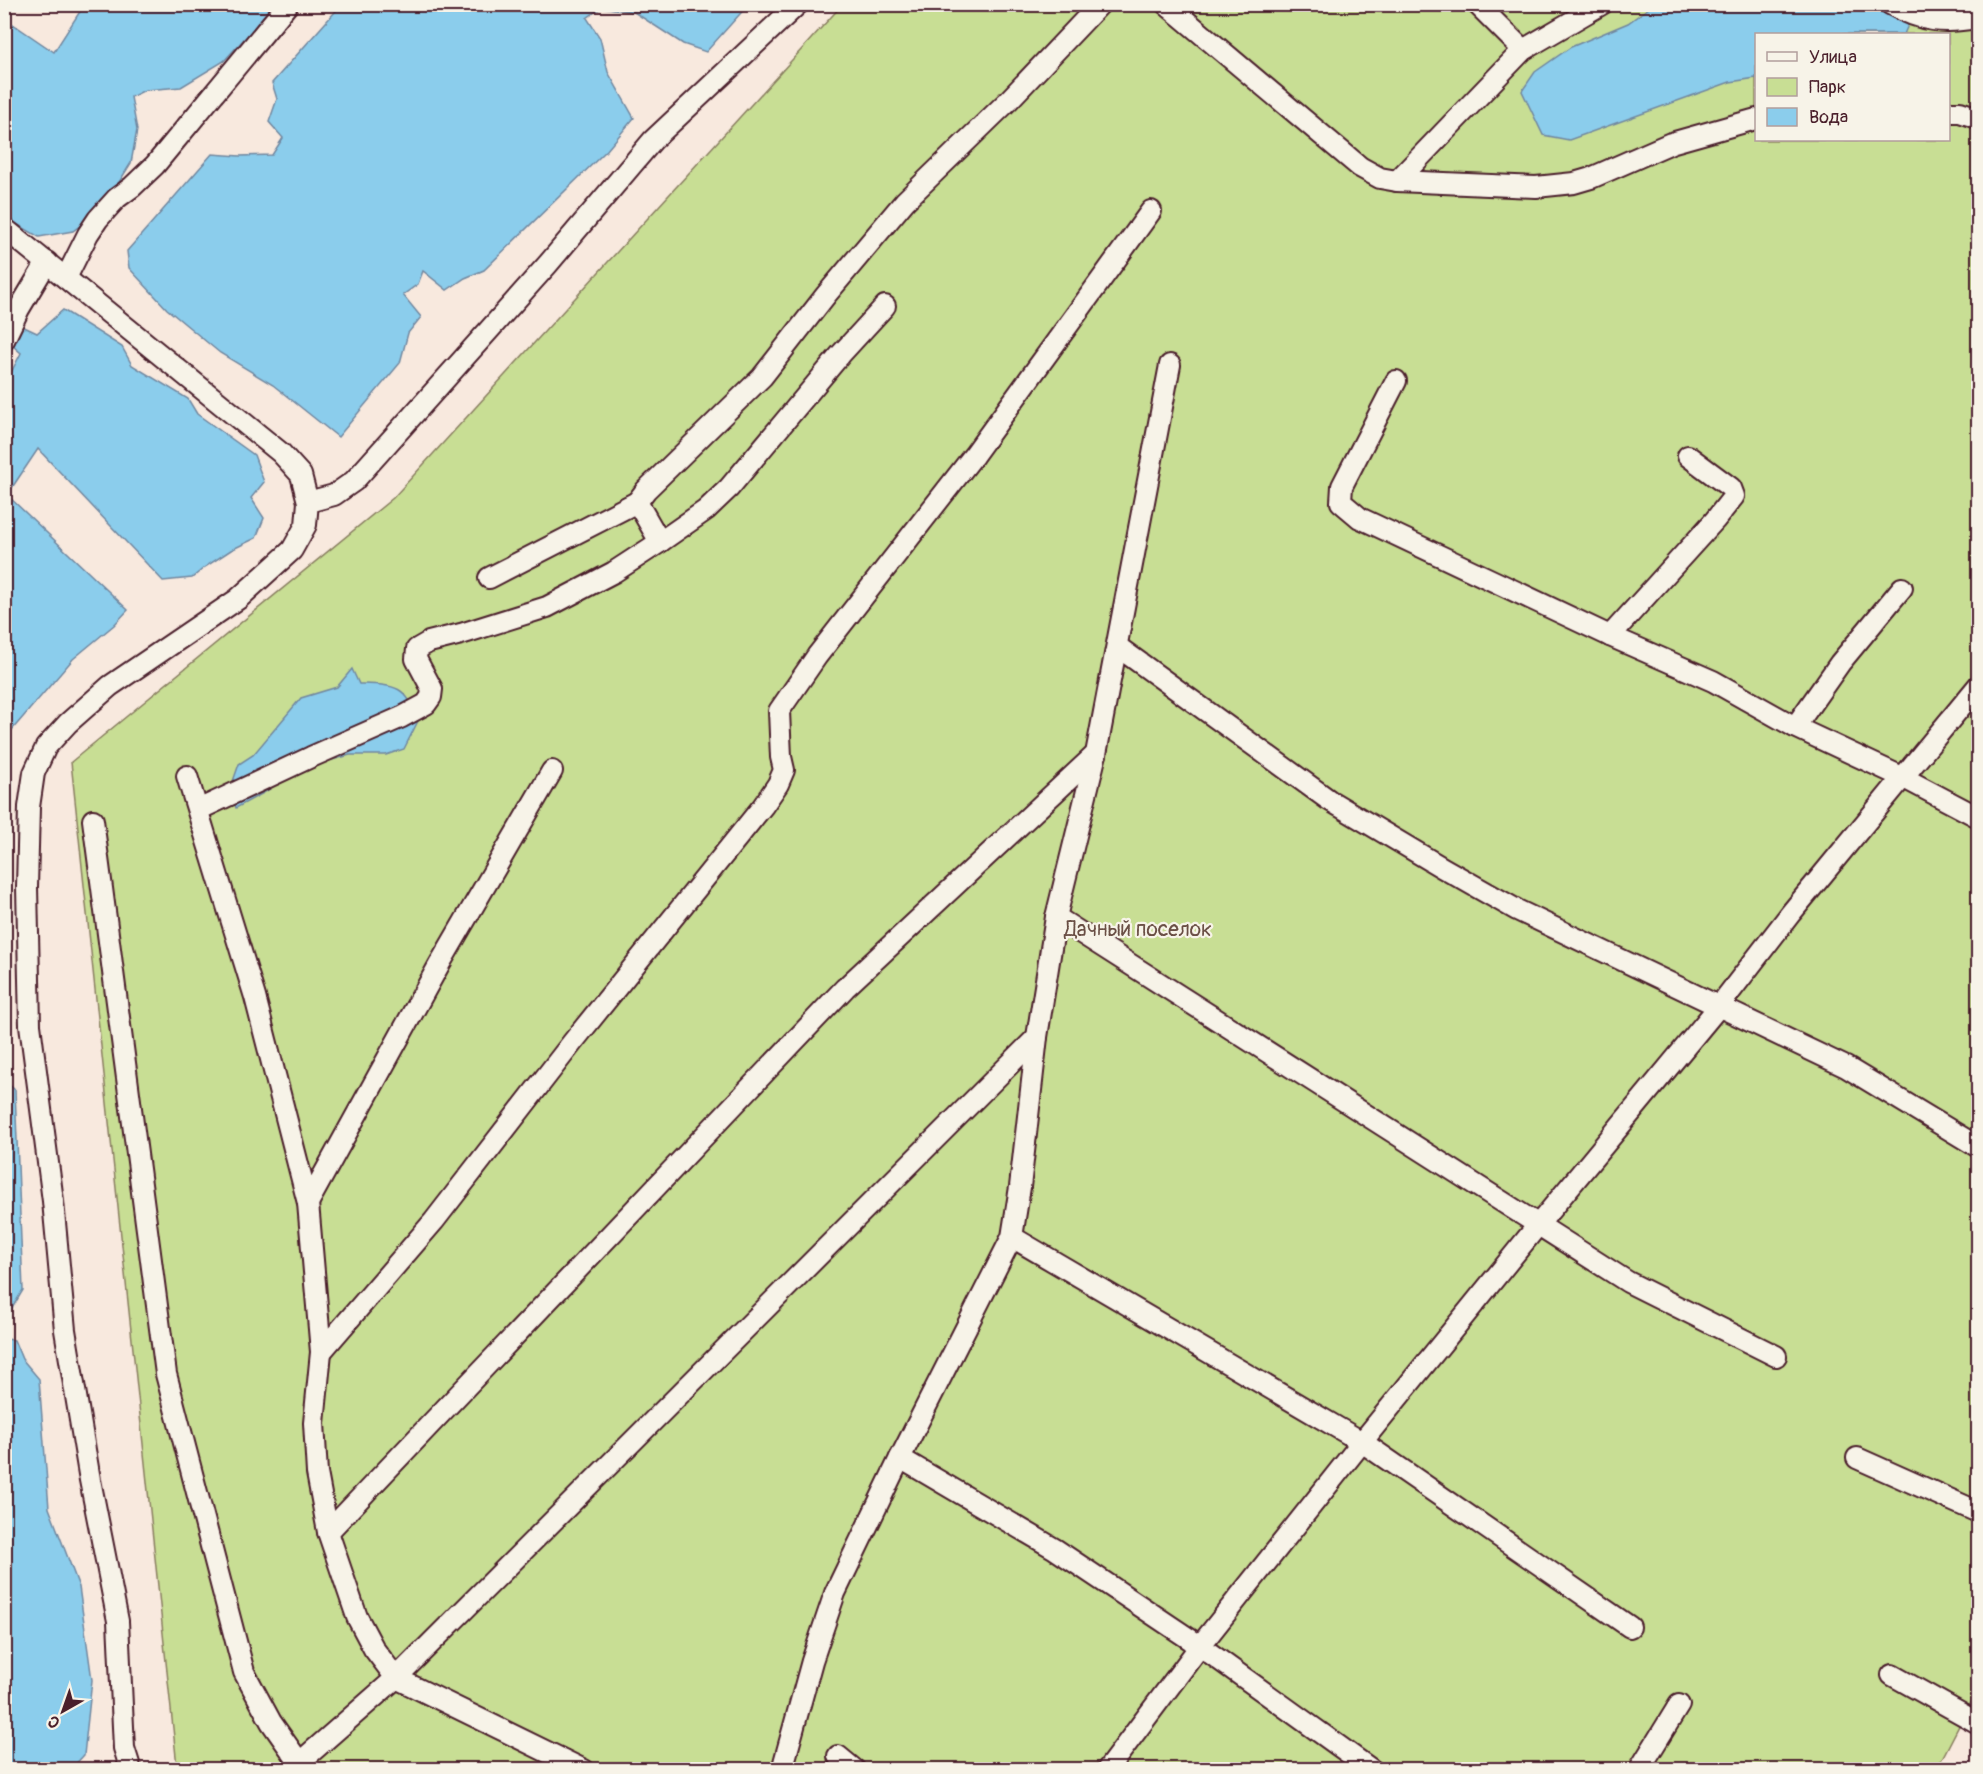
<svg xmlns="http://www.w3.org/2000/svg" width="1983" height="1774" viewBox="0 0 1983 1774" font-family="Pangolin,sans-serif">
<style>
.green{fill:#c8de94;stroke:#897e60;stroke-width:1.5;fill-rule:evenodd}
.water{fill:#8bcdec;stroke:#71879f;stroke-width:1.5}
.lines{fill:none;stroke-linecap:round;stroke-linejoin:round}
.minor-casing{stroke:#4a1f2b;stroke-width:24}
.minor{stroke:#f7f3e8;stroke-width:20}
.labels{text-anchor:middle;stroke-width:4.5;stroke-linejoin:round;paint-order:stroke}
.park-label{font-size:21px;fill:#6a4f45;stroke:#f7f3e8}
</style>
<rect width="100%" height="100%" fill="#f8e9de"/>
<filter id="ink" filterUnits="userSpaceOnUse"><feTurbulence type="fractalNoise" baseFrequency=".0167" numOctaves="2"/><feDisplacementMap in="SourceGraphic" scale="12" xChannelSelector="R" yChannelSelector="G"/><feConvolveMatrix kernelMatrix="1 2 1 2 8 2 1 2 1" color-interpolation-filters="sRGB"/></filter>
<g filter="url(#ink)">
<path class="green" d="M842,5h1136v1684l-42,81 -1762,-1 3,-3 -106,-1004 322,-264zM1756,34h192v106h-192z"/>
<g class="water">
<polygon points="342,4 748,5 706,52 683,44 634,12 602,7 587,18 600,38 608,72 634,118 607,150 484,270 465,278 447,290 423,271 418,284 403,295 421,317 408,333 400,363 338,437 273,385 220,353 167,309 129,268 127,251 212,154 240,156 272,155 283,138 269,122 277,99 272,83"/>
<polygon points="75,5 275,5 224,61 181,87 145,90 131,97 137,130 131,163 103,208 73,231 39,237 5,217 4,18 54,52 81,10"/>
<polygon points="1653,5 1875,5 1896,10 1909,23 1904,34 1756,34 1756,78 1730,82 1569,140 1543,135 1522,91 1535,72 1571,47 1628,23"/>
<polygon points="63,310 122,347 132,365 188,399 197,414 254,455 264,482 251,498 264,518 256,538 231,550 205,567 192,578 163,581 38,449 7,495 128,610 114,625 73,659 5,738 4,386 21,353 7,341 20,325 37,333"/>
<path d="M352,669l7,15c35,1 48,0 59,37l-14,28 -18,6h-36l-51,14 -34,23 -29,16 -6,-18 9,-26 14,-9 48,-57 36,-11z"/>
<polygon points="5,1081 15,1090 23,1290 11,1310 5,1314"/>
<polygon points="5,1339 14,1340 22,1359 39,1379 49,1508 79,1587 92,1680 84,1755 71,1769 5,1769"/>
</g>
<g class="lines">
<g class="minor-casing">
<g id="minor">
<polyline points="1166,4 1360,167 1380,178 1397,181 1536,187 1574,183 1591,178 1671,143 1756,119"/>
<polyline points="1477,4 1523,50"/>
<path d="M1890,4c32,18 53,20 88,14"/>
<polyline points="1948,112 1960,112 1978,118"/>
<polyline points="1397,181 1523,50 1602,4"/>
<polyline points="4,228 281,453 301,475 308,502 306,525 292,550 238,599 110,686 68,723 46,747 34,773 29,807 27,887 30,1025 53,1201 65,1330 90,1480 118,1621 124,1748 130,1767"/>
<polyline points="66,278 88,234 98,219 117,198 132,187 155,165 288,4"/>
<polyline points="4,340 19,309 47,262"/>
<polyline points="1396,381 1342,486 1341,502 1360,518 1610,636 1713,681 1795,727 1902,777 1978,817"/>
<polyline points="308,502 334,495 354,481 548,264 653,140 798,4"/>
<polyline points="660,542 706,510 729,488 841,354 885,306"/>
<polyline points="489,578 637,502"/>
<polyline points="1610,636 1715,520 1734,496 1731,488 1688,456"/>
<polyline points="1118,647 1329,800 1443,868 1517,910 1846,1067 1978,1147"/>
<polyline points="1795,727 1840,663 1902,588"/>
<polyline points="187,776 255,997 308,1203 321,1352 314,1423 317,1473 328,1532 357,1617 374,1649 396,1678 584,1770"/>
<polyline points="198,810 311,757 402,717 426,704 431,697 432,689 416,659 417,649 429,642 461,634 547,607 614,572 660,542 637,502 646,490 762,377 826,295 905,201 1008,101 1100,4"/>
<polyline points="93,820 166,1374 244,1672 271,1722 299,1762"/>
<polyline points="1056,917 1628,1282 1776,1356"/>
<polyline points="308,1203 439,965 552,771"/>
<polyline points="1012,1237 1362,1442 1630,1627"/>
<polyline points="321,1352 434,1221 572,1043 763,806 778,784 784,770 781,757 779,711 817,656 974,455 1151,211"/>
<polyline points="900,1458 1055,1549 1200,1646 1372,1770"/>
<polyline points="1857,1458 1978,1512"/>
<polyline points="328,1532 845,988 1096,754"/>
<polyline points="1892,1675 1978,1723"/>
<polyline points="838,1756 855,1770"/>
<polyline points="291,1770 396,1678 1037,1037"/>
<polyline points="782,1770 812,1661 835,1593 900,1458 1012,1237 1020,1187 1037,1037 1056,917 1096,754 1170,365"/>
<polyline points="1107,1770 1200,1646 1362,1442 1538,1225 1720,1005 1791,913 1978,686"/>
<polyline points="1639,1770 1679,1705"/>
</g>
</g>
<use href="#minor" class="minor"/>
</g>
</g>
<g class="labels">
<g class="park-label">
<text x="1138" y="936">Дачный поселок</text>
</g>
</g>
<rect width="1983" height="1774" fill="none" stroke="#f7f3e8" stroke-width="24"/>
<rect x="12" y="12" width="1959" height="1750" fill="none" stroke="#4a1f2b" stroke-width="2" filter="url(#ink)"/>
<rect x="1755" y="33" width="195" height="108" fill="#f7f3e8" stroke="#b29e9c" stroke-width="1.5"/>
<rect x="1767" y="52" width="30" height="9" fill="#f7f3e8" stroke="#b29e9c" stroke-width="1.5"/>
<text x="1809" y="63" font-size="18" fill="#4a1f2b">Улица</text>
<rect x="1767" y="78" width="30" height="18" fill="#c8de94" stroke="#b29e9c" stroke-width="1.5"/>
<text x="1809" y="93" font-size="18" fill="#4a1f2b">Парк</text>
<rect x="1767" y="108" width="30" height="18" fill="#8bcdec" stroke="#b29e9c" stroke-width="1.5"/>
<text x="1809" y="123" font-size="18" fill="#4a1f2b">Вода</text>
<g transform="translate(63 1711) rotate(220)" stroke="#f7f3e8" stroke-width="4.5" paint-order="stroke">
<path d="M0-4.5L10 22L0 15L-10 22Z" fill="#4a1f2b"/>
<text y="-9" font-size="16" font-weight="bold" text-anchor="middle" fill="#4a1f2b">С</text>
</g>
</svg>
